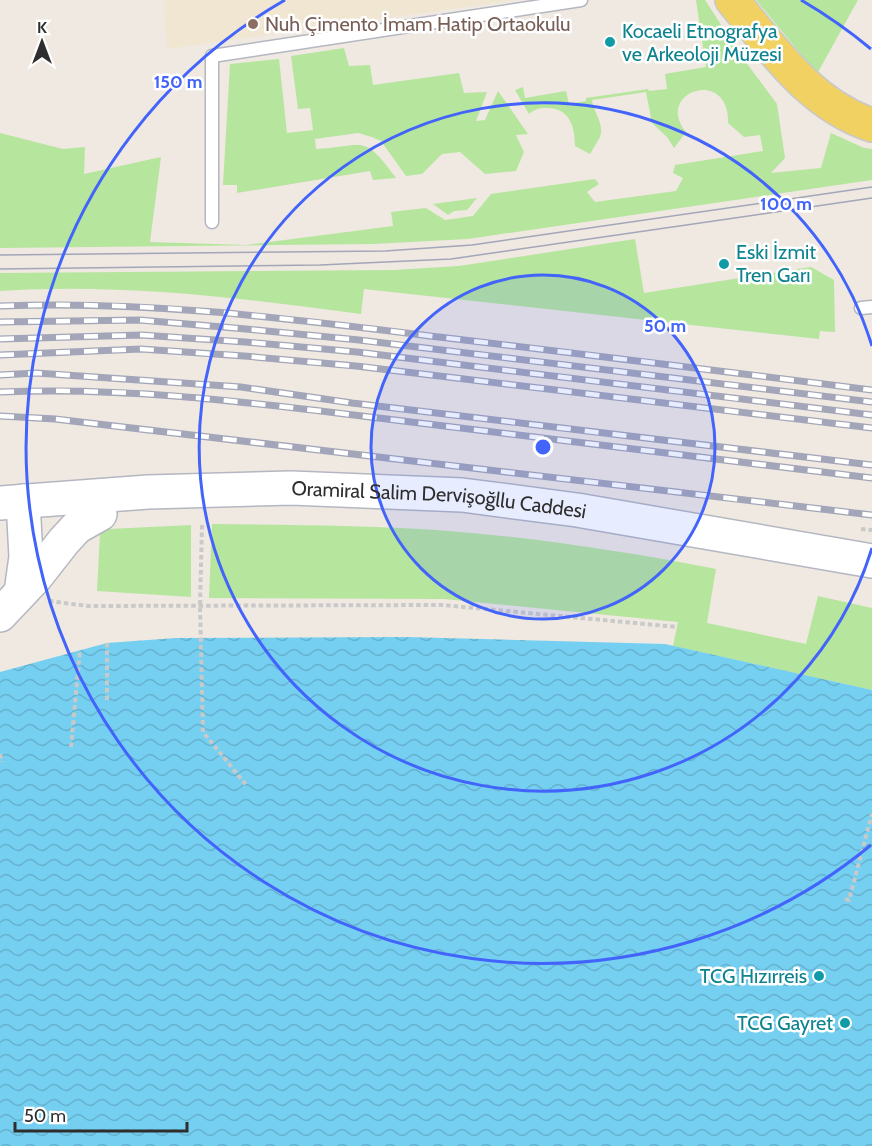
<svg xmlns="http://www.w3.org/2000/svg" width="872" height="1146" viewBox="0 0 872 1146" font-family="Cabin,sans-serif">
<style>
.education{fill:#f0e6d1}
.green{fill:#b6e59e}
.water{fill:url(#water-waves)}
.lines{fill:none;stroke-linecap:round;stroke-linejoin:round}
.service-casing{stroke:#b4b7c1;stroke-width:15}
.secondary-casing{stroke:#b4b7c1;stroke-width:36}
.primary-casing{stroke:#c9c9c9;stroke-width:36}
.path{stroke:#c9c9c9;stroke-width:4;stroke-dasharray:4.5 3;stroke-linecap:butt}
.service{stroke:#fff;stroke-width:12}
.secondary{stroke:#fff;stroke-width:33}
.primary{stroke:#f2d163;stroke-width:33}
.tram{stroke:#a3a6b8;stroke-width:1.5}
.rail-casing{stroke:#a3a6b8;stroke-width:7}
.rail{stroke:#fff;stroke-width:4.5;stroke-dasharray:14;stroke-linecap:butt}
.ring{fill:none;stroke:#4264fb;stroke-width:3}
.education-dot{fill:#8d6e63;stroke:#fff;stroke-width:2}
.culture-dot{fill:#0f9aa8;stroke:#fff;stroke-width:2}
.labels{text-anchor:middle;stroke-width:5;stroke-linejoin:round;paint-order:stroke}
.education-label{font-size:20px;fill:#785e54;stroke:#fff;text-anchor:start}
.culture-label{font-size:20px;fill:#0d838f;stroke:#fff;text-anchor:start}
.street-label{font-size:20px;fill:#2e2e2e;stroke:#fff}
.centre{fill:#4264fb;stroke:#fff;stroke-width:3}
.ring-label{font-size:18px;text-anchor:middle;font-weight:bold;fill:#4264fb;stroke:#fff;stroke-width:5;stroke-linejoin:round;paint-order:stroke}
</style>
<defs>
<pattern id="water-waves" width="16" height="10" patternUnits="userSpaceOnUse" patternTransform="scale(1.5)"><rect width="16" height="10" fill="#75cff0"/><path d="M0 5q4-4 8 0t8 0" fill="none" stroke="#66b2ce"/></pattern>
</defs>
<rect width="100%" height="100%" fill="#efe9e1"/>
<polygon class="education" points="164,0 515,0 167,49"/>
<g class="green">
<path d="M696,0h9l37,57 35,47 8,54 -14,15 50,-5 10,-35 33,15 8,1v31l-404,59 -95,5 -373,4v-115l63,16 22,-2 -1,27 77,-17 -11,85 96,3 147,-19 -2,-14 35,-4 19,12 28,-4 18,-22 104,-15 4,5 -12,8 8,10 81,-11 7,-13 -10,-5 2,-8 88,-14 -3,-16 -16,2 -16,-14c2,-57 -75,-31 -42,9l-12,16 -7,-11 -15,-14 -6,-31 -54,8c1,12 13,24 8,37 -3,6 -7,11 -10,17l-15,-8c0,-19 -5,-38 -28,-38 -7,0 -13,1 -18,6l-14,-24 8,-3 2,11 41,-7 3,13 17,-3v-3l62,-9 1,2 18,-2 -2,-15 41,-7z"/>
<polygon points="756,0 858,0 817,74"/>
<path d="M344,48l5,18 21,-1 3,20 86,-12 5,20 23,-1 -11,29 9,-1 13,-29 30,43 -12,1 8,17 -8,19 -31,3 -25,-22 -18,2 -20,20 -16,2 -25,-35 -9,-4 -14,-4 -43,6 1,10c50,-3 47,-16 80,29l-23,2 -3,-9 -133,22v-8h-14l7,-121 49,-5 8,74 26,-3 -3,-22 -12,1 -7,-53z"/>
<polygon points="477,198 467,210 454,211 448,215 433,204"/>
<path d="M635,239l9,54 167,-26 23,13 1,52 -15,-1 -1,8 -455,-50 -3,25c-119,-16 -240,-31 -361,-23v-18l394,-3 65,-4z"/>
<path d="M212,524c79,1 158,1 237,7 90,7 179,21 267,38l-9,54 99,21 12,-48 54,12v82l-199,-44 5,-24 -234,-23 -235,-1z"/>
<polygon points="191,525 191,597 97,591 100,533 109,529"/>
</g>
<polygon class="water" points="405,637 665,644 872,690 872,1146 0,1146 0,672 107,643 176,638"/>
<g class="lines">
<g class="service-casing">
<g id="service">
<polyline points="212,222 212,56 581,0"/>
<polyline points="861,308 872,307"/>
</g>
</g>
<g class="secondary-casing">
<g id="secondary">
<path id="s1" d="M0,503l148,-11 143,-4 171,7 115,15 295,51"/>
<polyline points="21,592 26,557 23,501"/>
<polyline points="0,615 35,578 64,541 77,527 100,514"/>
</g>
</g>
<g class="primary-casing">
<path id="primary" d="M732,0c40,48 78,105 140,125"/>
</g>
<g class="path">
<polyline points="202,525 200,606 203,732 247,786"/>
<polyline points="861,529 872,530"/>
<polyline points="49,601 88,606 443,605 677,627"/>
<polyline points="107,643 107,701"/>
<polyline points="71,747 80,650"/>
<polyline points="0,754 2,762"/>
<polyline points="845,899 849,900 872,814"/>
</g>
<use href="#service" class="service"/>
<use href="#secondary" class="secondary"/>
<use href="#primary" class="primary"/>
<g class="tram">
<polyline points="0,255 385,251 472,245 872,187"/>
<polyline points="0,269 320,265 451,259 872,198"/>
</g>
<g class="rail-casing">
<g id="rail">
<path d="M0,306c147,-6 293,13 439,31 144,17 289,35 433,53"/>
<polyline points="0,322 140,320 246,329 359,340 872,402"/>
<polyline points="0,339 141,335 245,342 357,352 872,415"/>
<polyline points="0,355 141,349 244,356 356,366 872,428"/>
<polyline points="0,375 36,373 241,387 352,403 872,465"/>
<path d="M0,392c135,-6 269,13 403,29 156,19 313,38 469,57"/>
<polyline points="0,416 55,419 872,515"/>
</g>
</g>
<use href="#rail" class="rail"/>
</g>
<circle cx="543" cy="447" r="172" fill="#4264fb" fill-opacity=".12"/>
<g class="ring">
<circle cx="543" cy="447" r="172"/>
<path d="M872 548A344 344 0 1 1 872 346"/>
<path d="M871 845A516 516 0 1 1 285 0M801 0A516 516 0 0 1 871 49"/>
</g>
<circle class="education-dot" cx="253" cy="24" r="6"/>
<g class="culture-dot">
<circle cx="610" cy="42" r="6"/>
<circle cx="724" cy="264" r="6"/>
<circle cx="819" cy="976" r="6"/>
<circle cx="845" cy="1023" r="6"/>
</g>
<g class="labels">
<g class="education-label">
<text x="265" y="31">Nuh Çimento İmam Hatip Ortaokulu</text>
</g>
<g class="culture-label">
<text x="622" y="38">Kocaeli Etnografya<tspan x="622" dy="23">ve Arkeoloji Müzesi</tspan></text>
<text x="736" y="259">Eski İzmit<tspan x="736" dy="23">Tren Garı</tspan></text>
<text x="807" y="983" text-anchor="end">TCG Hızırreis</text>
<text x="833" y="1030" text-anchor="end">TCG Gayret</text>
</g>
<g class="street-label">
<text dy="7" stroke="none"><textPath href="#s1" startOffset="440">Oramiral Salim Dervişoğllu Caddesi</textPath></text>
</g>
</g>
<circle cx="543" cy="447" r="9" class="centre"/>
<g class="ring-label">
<text x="178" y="88">150 m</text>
<text x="786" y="210">100 m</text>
<text x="665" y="332">50 m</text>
</g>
<g transform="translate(42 42)" stroke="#ffffff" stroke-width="4.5" paint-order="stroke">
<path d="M0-4.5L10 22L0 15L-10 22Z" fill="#2e2e2e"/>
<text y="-9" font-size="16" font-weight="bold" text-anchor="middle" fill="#2e2e2e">K</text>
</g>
<path d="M15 1122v9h172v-9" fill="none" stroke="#2e2e2e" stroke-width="3"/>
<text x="24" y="1122" font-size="18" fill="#2e2e2e" stroke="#ffffff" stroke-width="4.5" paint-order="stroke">50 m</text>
</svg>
